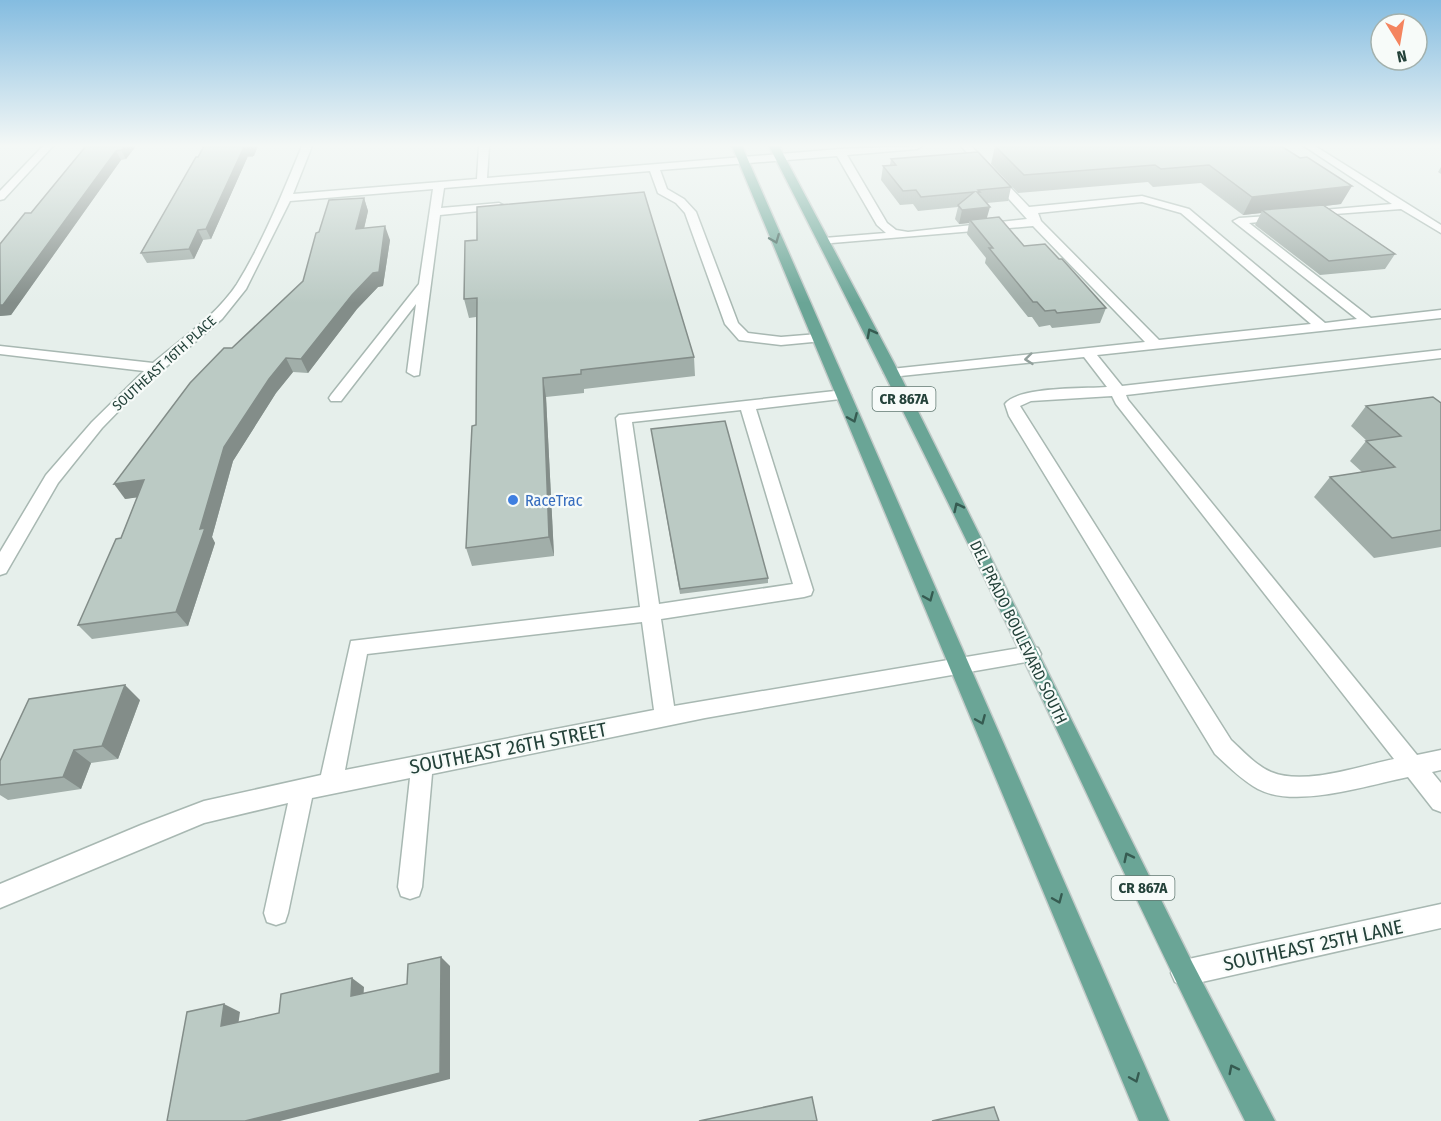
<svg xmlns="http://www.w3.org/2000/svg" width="1441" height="1121" viewBox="0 0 1441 1121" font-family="'Fira Sans Condensed',sans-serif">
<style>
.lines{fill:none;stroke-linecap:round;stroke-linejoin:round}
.minor-casing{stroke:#a8b8b2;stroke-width:3}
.major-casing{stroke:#c2cac8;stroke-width:3}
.minor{fill:#fff;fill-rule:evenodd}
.major{fill:#6aa596;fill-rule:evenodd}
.wall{fill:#a1aea9}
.shaded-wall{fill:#838d89}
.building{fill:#bbcac4;stroke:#838d89;stroke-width:1.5}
.oneway{stroke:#365b51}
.oneway2{stroke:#92a09c}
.shop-dot{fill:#3f7fe0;stroke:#f7fbf9;stroke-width:2}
.labels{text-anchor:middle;stroke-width:4.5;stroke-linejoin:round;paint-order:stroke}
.far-street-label{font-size:14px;fill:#24423a;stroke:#f7fbf9}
.shield{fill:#f7fbf9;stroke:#637a73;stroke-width:1.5}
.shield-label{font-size:15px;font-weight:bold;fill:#24423a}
.shop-label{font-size:16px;fill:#366cbe;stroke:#f7fbf9;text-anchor:start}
.street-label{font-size:16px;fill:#24423a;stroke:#f7fbf9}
.near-street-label{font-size:20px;fill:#24423a;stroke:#f7fbf9}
</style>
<rect width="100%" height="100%" fill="#e6efeb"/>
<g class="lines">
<g class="minor-casing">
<g id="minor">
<polygon points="43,146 53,146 4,199 0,200 0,191"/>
<path d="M302,146h10l-19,48 184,-15 2,-33h10l-2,32 353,-29 82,-3 -5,3 -70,6 40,68 9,7 12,2 119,-13 -66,-73h10l58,61 113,-11 47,13 136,114 32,-4 -124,-98 6,-3 46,-3 2,2 -6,3 -32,3 122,95 70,-8v8l-344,37 25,31 319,-36v8l-315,37 2,5 289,355 24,-5v20l-9,2 9,11v29l-8,-3 -25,-32c-40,8 -112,32 -150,12 -16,-9 -29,-22 -43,-35l-206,-338 -4,-12c14,-18 79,-15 102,-17l-23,-30 -193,20 -7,-4 7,-4 254,-27 -112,-116 -213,18 -2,-2 6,-4 62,-5 -9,-8 -40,-69 -177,14 7,19 17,10 12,13 42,111 10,10 33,4 37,-3 7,4 -2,3 -42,4 -42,-5 -14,-16 -40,-111 -9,-10 -18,-10 -8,-22 -206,17 -3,20 58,-5 6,3 -6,3 -59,6 -21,160 -5,1 -7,-4 9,-68 -75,97h-10l-2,-3 2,-3 88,-111 14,-95 -143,12 -44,88 -24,30 -82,70 -38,39 -44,55 -52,90 -6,2v-23l46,-77 46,-53 52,-51 -144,-17v-8l153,17c28,-24 63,-47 84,-79 25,-40 47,-94 65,-138zM1142,202l39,11 130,111 -152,16 -118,-119 -3,-8zM1112,396l4,8 278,355c-34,7 -90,27 -123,13 -16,-7 -28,-21 -40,-32l-211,-334 11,-5z"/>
<polygon points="1304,146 1315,146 1441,225 1441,233 1401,209 1308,216 1306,214 1312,211 1392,204"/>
<path d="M844,390l5,2 2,3 -2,3 -93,11 57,181 -2,5 -7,2 -143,22 13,87 357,-60 7,2 3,6 -3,6 -333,58 -273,56 -10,113 -3,9 -9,3 -9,-3 -3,-9 12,-109 -98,20 -24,115 -3,9 -9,3 -9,-3 -3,-9 24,-110 -84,20 -204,85v-24l141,-59 63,-24 117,-26 30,-134 289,-34 -24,-189 3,-3zM741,410l52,174 -134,20 -27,-182zM642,622l12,88 -309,60 22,-116z"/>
<polygon points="1441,904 1441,928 1184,986 1175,982 1171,973 1175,964 1184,960"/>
</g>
</g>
<g class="major-casing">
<g id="major">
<polygon points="732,146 742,146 1169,1121 1139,1121"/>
<path d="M769,146h10l115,217 299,601 82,157h-30c-78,-154 -150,-311 -224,-467 -81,-171 -166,-340 -252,-508z"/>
</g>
</g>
<use href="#minor" class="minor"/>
<use href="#major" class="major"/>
</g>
<g class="wall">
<polygon points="86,146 136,146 126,159 121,160 11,315 0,316 0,244 31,213"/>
<polygon points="995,146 1281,146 1341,204 1325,206 1395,254 1385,269 1320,275 1255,225 1261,213 1243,215 1201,183 1153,187 1148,182 1018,193 991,164"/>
<polygon points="248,156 211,239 203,240 194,259 147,263 141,253 196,157 254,156"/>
<polygon points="891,159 1011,187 1008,201 987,203 987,218 1024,246 1059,259 1106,308 1100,323 1052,328 1050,325 1039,327 1032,317 1028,317 985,263 986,258 967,234 969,223 959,224 955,219 958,207 918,211 913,204 900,205 881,180 883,166 890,165"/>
<polygon points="1441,167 1441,174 1438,172"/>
<polygon points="364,198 368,211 364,228 390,240 383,286 378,287 357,309 308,373 293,372 276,393 233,461 212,537 215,543 188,626 92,639 78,625 121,538 137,497 125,499 232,348 303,281"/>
<polygon points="465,241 694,357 695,376 584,389 584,393 546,397 554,556 472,566 466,548 476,425 476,317 469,318 464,299"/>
<polygon points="1441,403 1441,547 1374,558 1314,497 1330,477 1362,472 1350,461 1366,441 1367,441 1351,426 1366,406"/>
<polygon points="651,429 768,578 768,583 680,594"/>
<polygon points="140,700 118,759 91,763 81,789 8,800 0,795 0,761"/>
</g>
<g class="shaded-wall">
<polygon points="125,146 136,146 126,159 121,150"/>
<polygon points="250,146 258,146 254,156 248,156 211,239 206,229 244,147"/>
<polygon points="116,151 121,160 11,315 0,316 0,305"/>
<polygon points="1352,186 1341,204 1265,213 1262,210 1261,213 1243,215 1252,197"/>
<polygon points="364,198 368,211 361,242 356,229"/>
<polygon points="990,207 986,221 970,220 969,223 959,224 962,210"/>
<polygon points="385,226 390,240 383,286 378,287 357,309 308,373 301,359"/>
<polygon points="198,230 203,240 194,259 189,249"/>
<polygon points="286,358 293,372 276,393 233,461 212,537 215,543 188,626 176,612 224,447 269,379"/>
<polygon points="543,378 546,397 554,556 549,537"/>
<polygon points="144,480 155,495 125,499 114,484"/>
<polygon points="125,685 140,700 118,759 102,746"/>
<polygon points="74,750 91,763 81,789 63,777"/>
<polygon points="441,957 450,966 450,1079 280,1121 245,1121"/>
<polygon points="352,978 364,987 363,1004 351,996"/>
<polygon points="224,1004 240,1012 237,1033 221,1026"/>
</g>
<g class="building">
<polygon points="86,146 125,146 121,150 116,151 3,305 0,305 0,244 25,213 31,213"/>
<polygon points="204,146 250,146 250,147 244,147 206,229 198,230 189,249 141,253 196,157 198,157"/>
<polygon points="995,146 1281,146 1300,158 1307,157 1352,186 1252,197 1209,165 1161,169 1155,165 1024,175"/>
<polygon points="978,152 1011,187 978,190 980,192 977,192 990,207 962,210 958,205 974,192 921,197 916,190 903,191 883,166 896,165 891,159"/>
<polygon points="644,192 694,357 581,370 581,374 543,378 549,537 466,548 472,426 476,425 477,298 464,299 465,241 477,240 477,207"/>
<polygon points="364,198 356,229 385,226 379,272 373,273 352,295 301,359 286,358 269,379 224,447 200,529 205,528 176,612 78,625 116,539 121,538 144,480 114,484 190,383 224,348 232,348 303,281 316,233 319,232 329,200"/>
<polygon points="1323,205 1395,254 1329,261 1262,210"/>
<polygon points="999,217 1024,246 1045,244 1059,259 1062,259 1106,308 1057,313 1055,310 1045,311 1037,302 1033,302 989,248 993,248 970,220"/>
<polygon points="1433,397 1441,403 1441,530 1392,538 1330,477 1395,467 1366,441 1401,436 1366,406"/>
<polygon points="725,421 768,578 680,589 651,429"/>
<polygon points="125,685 102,746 74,750 63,777 0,785 0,761 29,699"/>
<polygon points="441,957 440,1073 245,1121 167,1121 187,1012 224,1004 221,1026 279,1013 281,994 352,978 351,996 407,984 408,964"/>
<polygon points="812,1097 817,1121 699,1121"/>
<polygon points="994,1107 999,1121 932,1121"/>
</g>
<defs><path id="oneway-chevron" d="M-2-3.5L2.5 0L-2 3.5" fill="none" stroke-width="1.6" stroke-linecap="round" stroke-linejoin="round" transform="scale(1.5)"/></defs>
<g class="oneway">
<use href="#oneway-chevron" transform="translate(775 239) rotate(68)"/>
<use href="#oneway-chevron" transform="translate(871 333) rotate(-118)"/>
<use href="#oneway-chevron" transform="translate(853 418) rotate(67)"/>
<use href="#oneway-chevron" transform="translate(958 507) rotate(-116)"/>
<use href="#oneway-chevron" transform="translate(929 597) rotate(67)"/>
<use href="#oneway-chevron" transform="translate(981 720) rotate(67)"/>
<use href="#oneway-chevron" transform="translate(1128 857) rotate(-116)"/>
<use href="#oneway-chevron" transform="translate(1058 899) rotate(67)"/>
<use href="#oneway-chevron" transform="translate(1233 1069) rotate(-117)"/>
<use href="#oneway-chevron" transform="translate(1135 1078) rotate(67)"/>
</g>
<use class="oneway2" href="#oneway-chevron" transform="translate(1029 359) rotate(174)"/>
<linearGradient id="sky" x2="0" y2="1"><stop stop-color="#84bce0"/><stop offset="0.48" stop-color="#f4f8f6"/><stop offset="1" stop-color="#f4f8f6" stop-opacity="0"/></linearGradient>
<rect width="1441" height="303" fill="url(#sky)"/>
<circle class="shop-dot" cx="513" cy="500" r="6"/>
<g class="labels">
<g class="far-street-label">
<text transform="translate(164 363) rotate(-42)" y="5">SOUTHEAST 16TH PLACE</text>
</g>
<g class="shield">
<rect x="872.5" y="387" width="63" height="24" rx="4.5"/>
<rect x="1111.5" y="876" width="63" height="24" rx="4.5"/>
</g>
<g class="shield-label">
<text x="904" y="404">CR 867A</text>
<text x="1143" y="893">CR 867A</text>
</g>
<g class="shop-label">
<text x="525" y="506">RaceTrac</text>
</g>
<g class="street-label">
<text transform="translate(1019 632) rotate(64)" y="6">DEL PRADO BOULEVARD SOUTH</text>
</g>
<g class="near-street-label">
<text transform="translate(508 748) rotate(-11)" y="7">SOUTHEAST 26TH STREET</text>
<text transform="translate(1313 945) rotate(-12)" y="7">SOUTHEAST 25TH LANE</text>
</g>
</g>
<g transform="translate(1399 42) rotate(169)"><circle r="28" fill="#f7fbf9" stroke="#a3b1ad" stroke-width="1.5"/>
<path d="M0-4.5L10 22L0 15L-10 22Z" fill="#f4845f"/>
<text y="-9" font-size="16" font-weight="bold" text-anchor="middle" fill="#24423a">N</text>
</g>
</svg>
